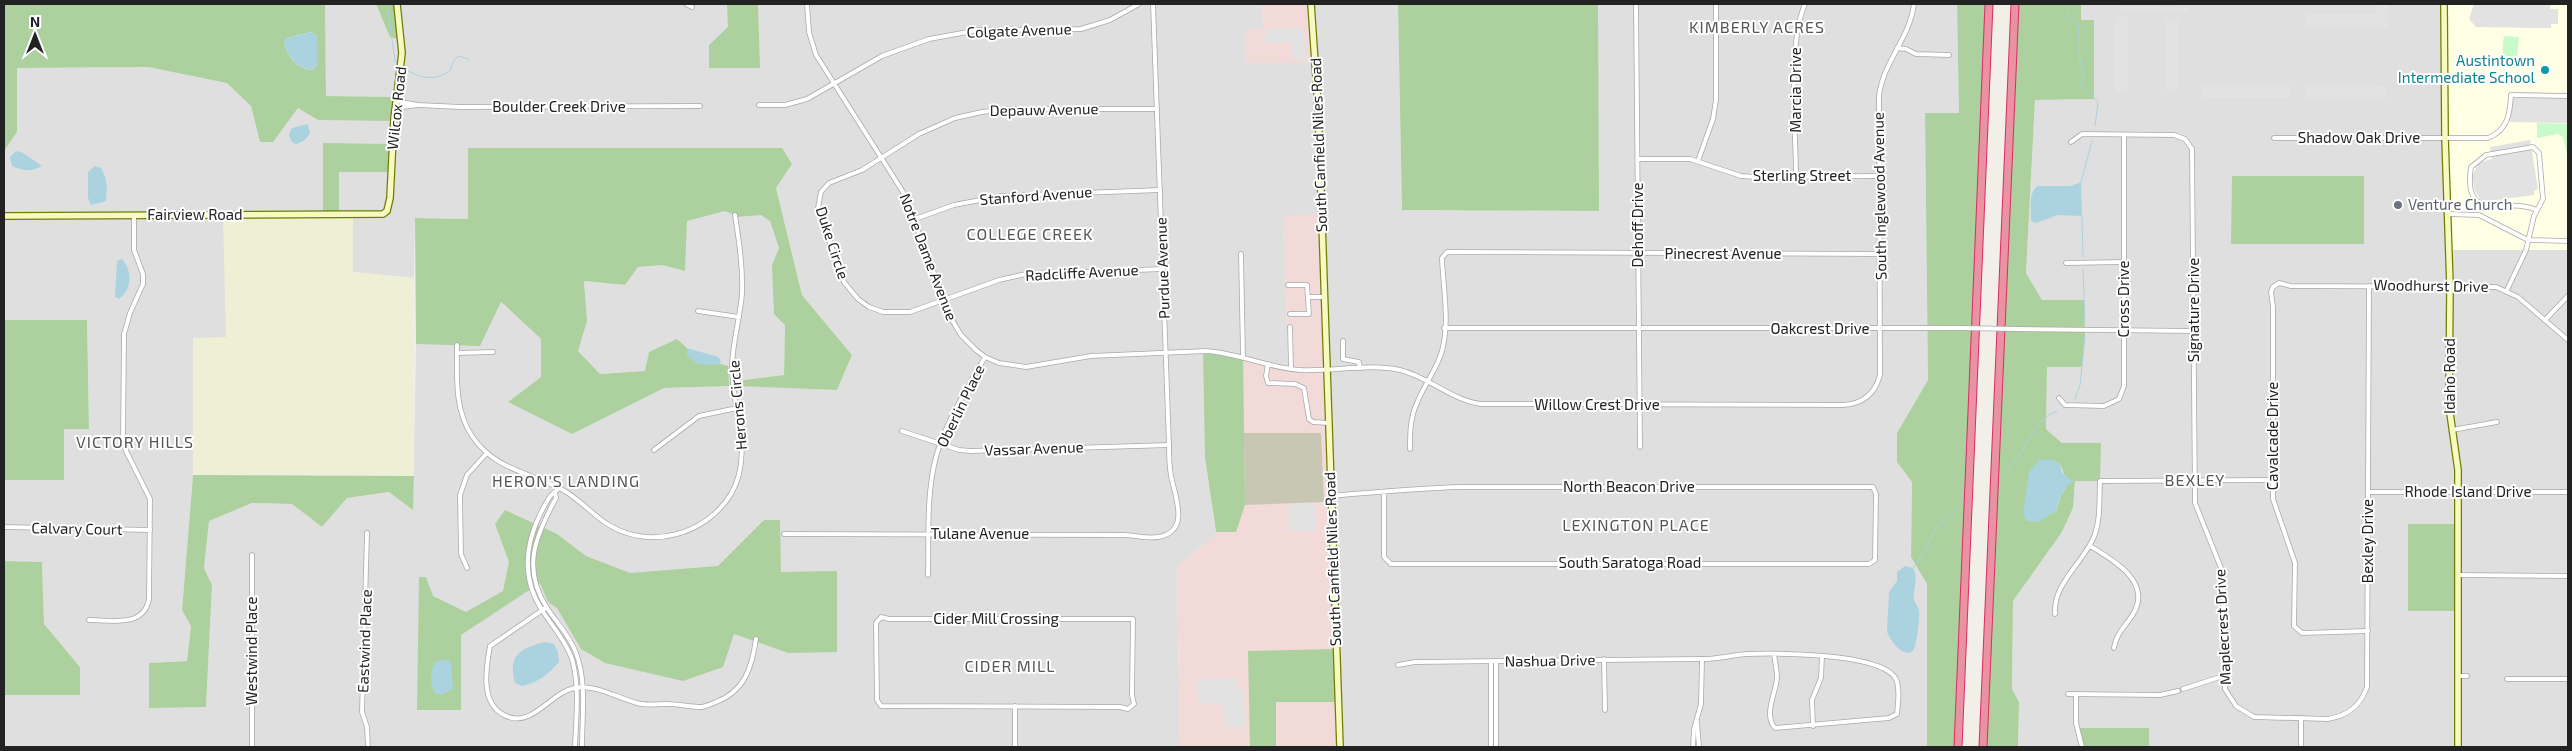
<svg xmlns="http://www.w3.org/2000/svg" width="2572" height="751" viewBox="0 0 2572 751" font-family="'Exo 2',sans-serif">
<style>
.residential{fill:#e0dfdf;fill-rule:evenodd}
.commercial{fill:#f2dad9}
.education{fill:#ffffe5}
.construction{fill:#c7c7b4}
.farmland{fill:#eef0d5}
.forest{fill:#add19e;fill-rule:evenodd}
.park{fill:#c8facc}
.parking{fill:#e2e2e2}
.water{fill:#aad3df}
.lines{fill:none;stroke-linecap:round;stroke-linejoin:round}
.stream{stroke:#aad3df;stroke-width:1}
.street-casing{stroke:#a9a9a9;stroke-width:5.5}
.secondary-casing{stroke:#707d05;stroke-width:8}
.highway-casing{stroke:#dc2a67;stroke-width:9}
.street{stroke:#fff;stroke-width:4}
.secondary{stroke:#f7fabf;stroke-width:5.5}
.highway{stroke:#e892a2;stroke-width:7}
.street-bridge-casing{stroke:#a9a9a9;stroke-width:5.5;stroke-linecap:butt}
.street-bridge{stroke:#fff;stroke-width:4}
.culture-dot{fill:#0f9aa8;stroke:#fff;stroke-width:2}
.worship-dot{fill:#6b7280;stroke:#fff;stroke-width:2}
.labels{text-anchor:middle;stroke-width:4;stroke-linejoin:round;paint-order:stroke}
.street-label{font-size:15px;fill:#222;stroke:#fff}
.culture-label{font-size:15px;fill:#0d838f;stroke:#fff;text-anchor:end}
.worship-label{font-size:15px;fill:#5b616d;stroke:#fff;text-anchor:start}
.neighbourhood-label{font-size:16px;letter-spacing:1px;fill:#555;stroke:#fff}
</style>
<rect width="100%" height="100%" fill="#f2efe9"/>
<g class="residential">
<path d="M325,4h51l14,33 7,-33h865l1,25h-18l1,33 65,-58h87l4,206 196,1v-207h359l2,109h-34l3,267 -31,53v29l15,20 -1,75 16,26v164h-587l-56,-531 4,152 -83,90 11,77 -39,32 3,180h-1176v-52l76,-1v-27l-36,-43 -2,-62 -38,-1v-81h60v-51h25l-2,-109h-83v-169l13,-19v-64l131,-1 80,16 23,23 9,36h13l25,-34 98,-11 -70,-1zM468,148l324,16 -16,24 26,107 50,60 -15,35 -93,-10 40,-5 1,-50 -13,-60 7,-17 -9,-28 -9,-5 -23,2 -13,-6 -38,9 -24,45 -25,2 -13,18 -41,-4 3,40 -10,30 23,23 45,-3 32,-32 10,9 32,9 2,5 -3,3 10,2v19l-64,2 -92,46 -64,-32 33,-25v-38l-41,-37 -34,44 -8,-2h-42l-3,165 -24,-17 -42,6 -25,29 -30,-23 -40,-1 -43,18 -5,47 8,17 -6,122 -57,-44 38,-2 4,-35 -9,-16 11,-135v-137h33l127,-122v56l61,6 1,-60 53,1z"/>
<polygon points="2081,4 2444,4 2449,250 2568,250 2568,747 2149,747 2149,728 2082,747 2018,747 2019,702 2012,689 2013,601 2062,532 2073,508 2075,481 2100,481 2100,444 2062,443 2046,429 2047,366 2082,367 2085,336 2084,301 2042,300 2026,273 2035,100 2094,99 2094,20 2081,20"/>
</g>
<g class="commercial">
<polygon points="1262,4 1311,4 1316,62 1246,63 1245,29 1263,29"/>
<polygon points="1321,214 1340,747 1180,747 1177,567 1216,535 1216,532 1236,532 1243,356 1288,368 1284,215"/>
</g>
<polygon class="education" points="2444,4 2568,4 2568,250 2448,250"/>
<polygon class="construction" points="1244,433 1321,433 1324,502 1245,505"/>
<polygon class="farmland" points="353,215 353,272 414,278 414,476 193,475 193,338 226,337 223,216"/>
<g class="forest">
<path d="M4,4h321l1,92 70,1 -2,24 -76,-1 -20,-12 -25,34h-13l-9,-36 -24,-23 -79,-16 -131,1v64l-13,19zM311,32l6,4v29l-5,5c-16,-2 -24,-12 -28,-28l3,-4z"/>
<polygon points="376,4 397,4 402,40 390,37"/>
<polygon points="727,4 758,4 760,68 709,68 709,45 728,27"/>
<polygon points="1398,4 1598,4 1599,211 1402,210"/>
<polygon points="1957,4 1989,4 1958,747 1927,747 1927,584 1911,557 1912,482 1897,462 1897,433 1928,380 1925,113 1959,113"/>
<path d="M2015,4h66v16h13v79l-59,1 -9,173 16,27h42l1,36 -3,31h-35l-1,62 16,14h39l-1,38h-25l-2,27 -11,24 -49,69 -1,88 7,13 -1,45h-35zM2052,460l8,4 8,20 -7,11 -5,16z"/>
<polygon points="323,143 392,144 391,172 339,172 339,215 323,215"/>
<polygon points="468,148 782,148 792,164 776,188 802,295 852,355 837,390 740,386 744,380 784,375 785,325 774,314 772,265 779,248 770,221 761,215 738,217 725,211 687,221 685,271 663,265 638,267 625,285 584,281 587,321 578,351 600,374 645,371 649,352 677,339 687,348 687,355 728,366 729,386 664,388 572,434 508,402 541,377 541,339 501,302 480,346 416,344 415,218 468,219"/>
<polygon points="2232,176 2364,176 2364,244 2231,244"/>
<polygon points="4,320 87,320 89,429 64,429 64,480 4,480"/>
<polygon points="1203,351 1243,356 1245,505 1236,532 1216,532 1205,458"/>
<polygon points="193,475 414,476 413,510 389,492 347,498 322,527 292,504 252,503 209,521 204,568 212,585 206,707 149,708 149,663 187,661 191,626 182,610"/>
<polygon points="505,510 557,534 586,556 630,573 718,566 764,520 780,520 781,572 837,571 837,652 788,653 734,634 723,667 683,681 605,663 581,649 557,608 548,602 540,583 461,635 461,710 417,710 419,577 426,577 433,596 466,612 503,591 509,562 495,524"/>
<rect x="2408" y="524" width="50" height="87"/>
<polygon points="4,561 42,562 44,624 80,667 80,695 4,695"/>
<polygon points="1336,649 1338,702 1276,702 1276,747 1250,747 1248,651"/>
<polygon points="2077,728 2149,728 2149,747 2082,747"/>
</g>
<g class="park">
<path d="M2504,36l15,1 -3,31h-9c-5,-12 -5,-19 -3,-32z"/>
<polygon points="2537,123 2568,124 2568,159 2563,137 2558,134 2537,138"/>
</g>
<g class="parking">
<polygon points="2376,4 2388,4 2388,27 2305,27 2305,14 2376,14"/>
<polygon points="2474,4 2550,4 2550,9 2558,9 2558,24 2551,24 2551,28 2476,27 2469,19"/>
<polygon points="2120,7 2189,8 2189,12 2120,11"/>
<rect x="2115" y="17" width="13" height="75"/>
<polygon points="2166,20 2179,20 2178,91 2165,91"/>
<polygon points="1303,28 1304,37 1301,41 1305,41 1306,59 1292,58 1291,40 1290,43 1265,43 1265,29"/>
<rect x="2203" y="85" width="88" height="13"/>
<polygon points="2305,85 2387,86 2387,99 2305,99"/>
<polygon points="2513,92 2568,93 2568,123 2510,122"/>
<polygon points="2530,140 2538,189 2534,191 2534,195 2489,201 2481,200 2475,191 2472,177 2478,163 2492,159 2490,147"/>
<rect x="1288" y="504" width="28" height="27"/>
<polygon points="1237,678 1238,689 1243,690 1246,727 1225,728 1222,703 1198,703 1197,679"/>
</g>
<g class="water">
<path d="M311,32l6,4v29l-5,5c-16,-2 -24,-13 -28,-28l3,-4z"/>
<path d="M308,124l2,9c-4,7 -8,10 -15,11l-4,-3 -2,-7 3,-6z"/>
<path d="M16,151l7,2 19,13c-11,6 -19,5 -30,0l-2,-9z"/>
<path d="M95,166l6,2c7,12 6,20 5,33l-15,4 -3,-7v-26z"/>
<path d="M2081,182l1,34 -24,-1 -22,8 -5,-2c0,-11 -3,-29 7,-35h33z"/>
<path d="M122,259c11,13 10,30 -3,40l-4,-2 2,-36z"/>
<polygon points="687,348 719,357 721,362 718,365 697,364 687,355"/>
<path d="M2039,460h13l8,4 2,8 11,10c-11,5 -14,19 -17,29l-18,11 -12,-1 -3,-8 6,-41z"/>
<path d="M1905,566l8,2 2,4c2,9 -2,18 -1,27 1,5 4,7 5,11 1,6 -2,34 -5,39 -8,13 -26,-10 -27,-18l2,-39 8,-11v-9z"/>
<path d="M545,642l9,2 4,8 1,10c-10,12 -22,21 -37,24l-7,-3c-8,-28 6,-35 30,-41z"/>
<path d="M444,660l7,1 2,28 -12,6 -6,-2c-6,-9 -5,-22 0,-31z"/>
</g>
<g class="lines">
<g class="stream">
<polyline points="387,4 395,61 398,63"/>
<path d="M2067,4l1,14 10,7c3,19 -2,30 6,50l-5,9 19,18 -3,24"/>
<path d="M403,67c14,11 31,15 47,4l3,-9 5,-6 11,3"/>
<polyline points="2081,182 2092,141"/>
<polyline points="2082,216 2083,257"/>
<polyline points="2083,269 2085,322"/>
<polyline points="2075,399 2080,385 2085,336"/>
<path d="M2006,473c6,-8 12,-16 17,-24 10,-16 14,-30 34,-38"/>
<polyline points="1913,568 1926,550 1934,531 1959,507"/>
</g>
<g class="street-casing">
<g id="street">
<polyline points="686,4 692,7"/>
<path d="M807,4l2,28 7,23 87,137 49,128 9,15 15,15 9,7 14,6 27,4 65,-11 115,-5c33,2 62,17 94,19 33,2 68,-7 100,0 29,7 51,30 81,34l362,1c19,-1 32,-11 37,-30l-1,-279c4,-34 31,-58 35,-92"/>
<polyline points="1636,4 1640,447"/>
<polyline points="1897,48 1906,49 1916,54 1949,55"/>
<polyline points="396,101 418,105 461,107 700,106"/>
<polyline points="759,105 785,105 807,99 882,56 929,39 979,30 1081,29 1110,20 1139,4"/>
<polyline points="395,108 418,105"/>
<polyline points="1157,109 1010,109 982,112 955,118 919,134 862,170 829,183 821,192 818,208 844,282 858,299 869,307 883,312 910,312 999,280 1026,274 1163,269"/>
<path d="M2274,138h214c20,-8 22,-24 23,-43l57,1"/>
<path d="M2071,142l11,-8 92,1 11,4 7,10 3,354 28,70 2,116 11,17 18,11 74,2c19,-3 33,-14 39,-32l2,-401"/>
<polyline points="1638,159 1690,159 1741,176 1756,177 1880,176"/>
<polyline points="1698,161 1713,119 1716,100 1716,4"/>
<path d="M1796,177c0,-48 -9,-131 9,-173"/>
<polyline points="2447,214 2479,215 2528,240 2568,241"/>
<polyline points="915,219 954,205 1002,196 1160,190"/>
<polyline points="1241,254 1243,356"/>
<polyline points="2066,263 2124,262"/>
<polyline points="1288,285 1307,285 1309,314 1290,314"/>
<path d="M2507,290l19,-40 8,-34 9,-17 -4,-46 -6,-6 -47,8 -15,12c-9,58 35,29 66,43"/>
<polyline points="1308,297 1324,297"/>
<polyline points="698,311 739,317"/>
<polyline points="2545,320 2568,296"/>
<polyline points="1290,327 1291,369"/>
<polyline points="1444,328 1960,328"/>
<polyline points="2017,329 2195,331"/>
<polyline points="1343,341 1343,359 1359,362 1360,368"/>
<path d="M457,345c0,31 -3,64 15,91 22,33 56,36 89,53 18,9 31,26 48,36 41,25 97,10 122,-31 24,-42 0,-85 1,-129 1,-24 8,-48 10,-71 1,-27 -3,-53 -7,-79"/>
<polyline points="457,353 493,352"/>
<polyline points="1268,364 1266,376 1268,383 1295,384 1304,388 1309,419 1313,422 1329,423"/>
<polyline points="2059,398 2065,405 2104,406 2119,399 2124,386 2124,135"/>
<polyline points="2452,430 2497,422"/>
<polyline points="902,431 959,450 971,451 1169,445"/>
<path d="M1410,449c0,-16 0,-31 7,-46 7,-18 20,-34 25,-52 8,-30 1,-63 0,-93l5,-6 433,2"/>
<polyline points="654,450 699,416 737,408"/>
<path d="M559,488c-3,4 -8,6 -10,10 -22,36 -31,75 -7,112 10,16 24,31 30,49 8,27 4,61 3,88"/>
<polyline points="2369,492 2568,492"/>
<path d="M555,493l1,5c-20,37 -35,70 -9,110 10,15 23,28 29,45 11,28 6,64 6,94"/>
<path d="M1331,496c44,-4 88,-8 132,-9h410l3,7 -1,66 -6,4h-478l-7,-7v-65"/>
<polyline points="4,527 150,530"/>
<polyline points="367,533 362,712 367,727 368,747"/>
<path d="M784,534l339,1c11,0 24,4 35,2 33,-5 17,-41 13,-61 -2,-11 -2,-21 -2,-31l-16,-441"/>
<path d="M2090,546c22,13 63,36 43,68 -7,12 -17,19 -19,34"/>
<polyline points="467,568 461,554 460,495 467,475 486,454"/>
<path d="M928,575c1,-39 -2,-80 8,-118 10,-36 31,-68 49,-100"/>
<polyline points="2458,575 2568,576"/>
<path d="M547,607l-57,39c-4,22 -10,57 14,69 28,15 46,-23 71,-27 21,-4 42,10 62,15 10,3 21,1 30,1 12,0 23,3 35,3 4,-1 10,-3 14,-5 29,-11 36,-35 40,-63"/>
<path d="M2055,614c-2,-30 26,-49 38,-75 8,-18 6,-39 7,-58l172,-1"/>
<polygon points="881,617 889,619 1133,619 1132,695 1134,704 1128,709 1120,707 881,706 877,700 876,623"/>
<path d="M89,620c22,0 55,8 60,-21l1,-100 -24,-48 -3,-11 1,-106 6,-21 13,-29v-10l-9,-24v-34"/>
<polyline points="2368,631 2302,633 2294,626 2295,563 2273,499 2273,307 2271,292 2273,287 2279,283 2291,286 2496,287 2518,297 2568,340"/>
<polyline points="1604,659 1605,710"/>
<polyline points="1491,662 1491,747"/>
<polyline points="1496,662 1496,747"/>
<path d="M1398,665l17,-3 287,-3c16,0 30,-4 46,-5 30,-1 126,-1 146,22 7,8 4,28 3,38l-8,4 -114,10c-12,-13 1,-35 2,-50 0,-8 -2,-16 -3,-24"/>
<polyline points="2458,676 2467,676"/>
<polyline points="2507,679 2568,679"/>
<polyline points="2183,689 2223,676"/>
<polyline points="2068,694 2160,695 2178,691"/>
<polyline points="2076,694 2076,723 2082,747"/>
<polyline points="1015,706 1015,747"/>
<polyline points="1697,722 1699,747"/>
<polyline points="1813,726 1812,700 1821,678 1822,656"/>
<polyline points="252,747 252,555"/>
<polyline points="1693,747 1694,729 1701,704 1702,659"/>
<polyline points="2301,747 2301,718"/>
</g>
</g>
<g class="secondary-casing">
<g id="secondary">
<polyline points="1311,4 1318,106 1340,747"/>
<polyline points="2444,4 2445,138 2450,286 2449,406 2458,470 2458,747"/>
<polyline points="4,216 383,214 387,211 390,198 394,119 402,53 397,4"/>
</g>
</g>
<g class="highway-casing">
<g id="highway">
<polyline points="1958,747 1989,4"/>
<polyline points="1983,747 2015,4"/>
</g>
</g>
<use href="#street" class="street"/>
<use href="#secondary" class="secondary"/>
<use href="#highway" class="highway"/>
<g class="street-bridge-casing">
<polyline id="street-bridge" points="1960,328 2017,329"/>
</g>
<use href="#street-bridge" class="street-bridge"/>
</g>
<circle class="culture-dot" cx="2545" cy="70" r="5"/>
<circle class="worship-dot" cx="2398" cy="205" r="5"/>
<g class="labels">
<g class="street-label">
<text transform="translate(1019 31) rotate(-2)" y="5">Colgate Avenue</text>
<text transform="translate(1796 90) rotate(-90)" y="5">Marcia Drive</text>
<text x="559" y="112">Boulder Creek Drive</text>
<text transform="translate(397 108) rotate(-84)" y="5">Wilcox Road</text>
<text transform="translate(1044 110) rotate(-1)" y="5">Depauw Avenue</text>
<text x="2359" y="143">Shadow Oak Drive</text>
<text transform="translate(1319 145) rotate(-92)" y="5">South Canfield Niles Road</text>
<text x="1802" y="181">Sterling Street</text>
<text transform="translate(1036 196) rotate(-4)" y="5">Stanford Avenue</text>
<text transform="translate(1880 196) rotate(-91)" y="5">South Inglewood Avenue</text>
<text x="195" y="220">Fairview Road</text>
<text transform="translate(1638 225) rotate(-90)" y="5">Dehoff Drive</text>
<text transform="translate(832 243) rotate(72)" y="5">Duke Circle</text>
<text x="1723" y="259">Pinecrest Avenue</text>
<text transform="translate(928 257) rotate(69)" y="5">Notre Dame Avenue</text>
<text transform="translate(1163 268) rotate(-92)" y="5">Purdue Avenue</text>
<text transform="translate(1082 273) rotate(-3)" y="5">Radcliffe Avenue</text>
<text transform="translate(2431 286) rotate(1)" y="5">Woodhurst Drive</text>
<text transform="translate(2124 299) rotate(-90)" y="5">Cross Drive</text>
<text transform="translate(2194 310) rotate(-90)" y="5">Signature Drive</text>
<text x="1820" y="334">Oakcrest Drive</text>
<text transform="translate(2450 376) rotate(-90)" y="5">Idaho Road</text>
<text transform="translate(738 405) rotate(-95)" y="5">Herons Circle</text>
<text x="1597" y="410">Willow Crest Drive</text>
<text transform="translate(961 406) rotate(-64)" y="5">Oberlin Place</text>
<text transform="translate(2273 436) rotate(-90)" y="5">Cavalcade Drive</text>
<text transform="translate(1034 449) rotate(-2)" y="5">Vassar Avenue</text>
<text x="1629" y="492">North Beacon Drive</text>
<text x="2468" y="497">Rhode Island Drive</text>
<text transform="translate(77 529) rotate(1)" y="5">Calvary Court</text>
<text x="980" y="539">Tulane Avenue</text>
<text transform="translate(2368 541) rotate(-90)" y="5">Bexley Drive</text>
<text transform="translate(1333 559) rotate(-92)" y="5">South Canfield Niles Road</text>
<text x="1630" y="568">South Saratoga Road</text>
<text x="996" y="624">Cider Mill Crossing</text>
<text transform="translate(2223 627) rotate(-93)" y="5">Maplecrest Drive</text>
<text transform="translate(365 641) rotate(-88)" y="5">Eastwind Place</text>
<text transform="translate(252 651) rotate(-90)" y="5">Westwind Place</text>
<text transform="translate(1550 661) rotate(-1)" y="5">Nashua Drive</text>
</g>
<g class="culture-label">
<text x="2535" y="66">Austintown<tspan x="2535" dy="17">Intermediate School</tspan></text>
</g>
<g class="worship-label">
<text x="2408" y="210">Venture Church</text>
</g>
<g class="neighbourhood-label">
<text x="1757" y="33">KIMBERLY ACRES</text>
<text x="1030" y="240">COLLEGE CREEK</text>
<text x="135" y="448">VICTORY HILLS</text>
<text x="2195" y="486">BEXLEY</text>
<text x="566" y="487">HERON'S LANDING</text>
<text x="1636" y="531">LEXINGTON PLACE</text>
<text x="1010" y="672">CIDER MILL</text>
</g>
</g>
<rect width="2572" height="751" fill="none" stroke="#222222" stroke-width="10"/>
<g transform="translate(35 35)" stroke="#ffffff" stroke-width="4" paint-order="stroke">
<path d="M0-4L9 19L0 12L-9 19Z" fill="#222222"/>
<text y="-8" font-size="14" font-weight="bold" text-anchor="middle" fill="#222222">N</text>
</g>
</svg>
